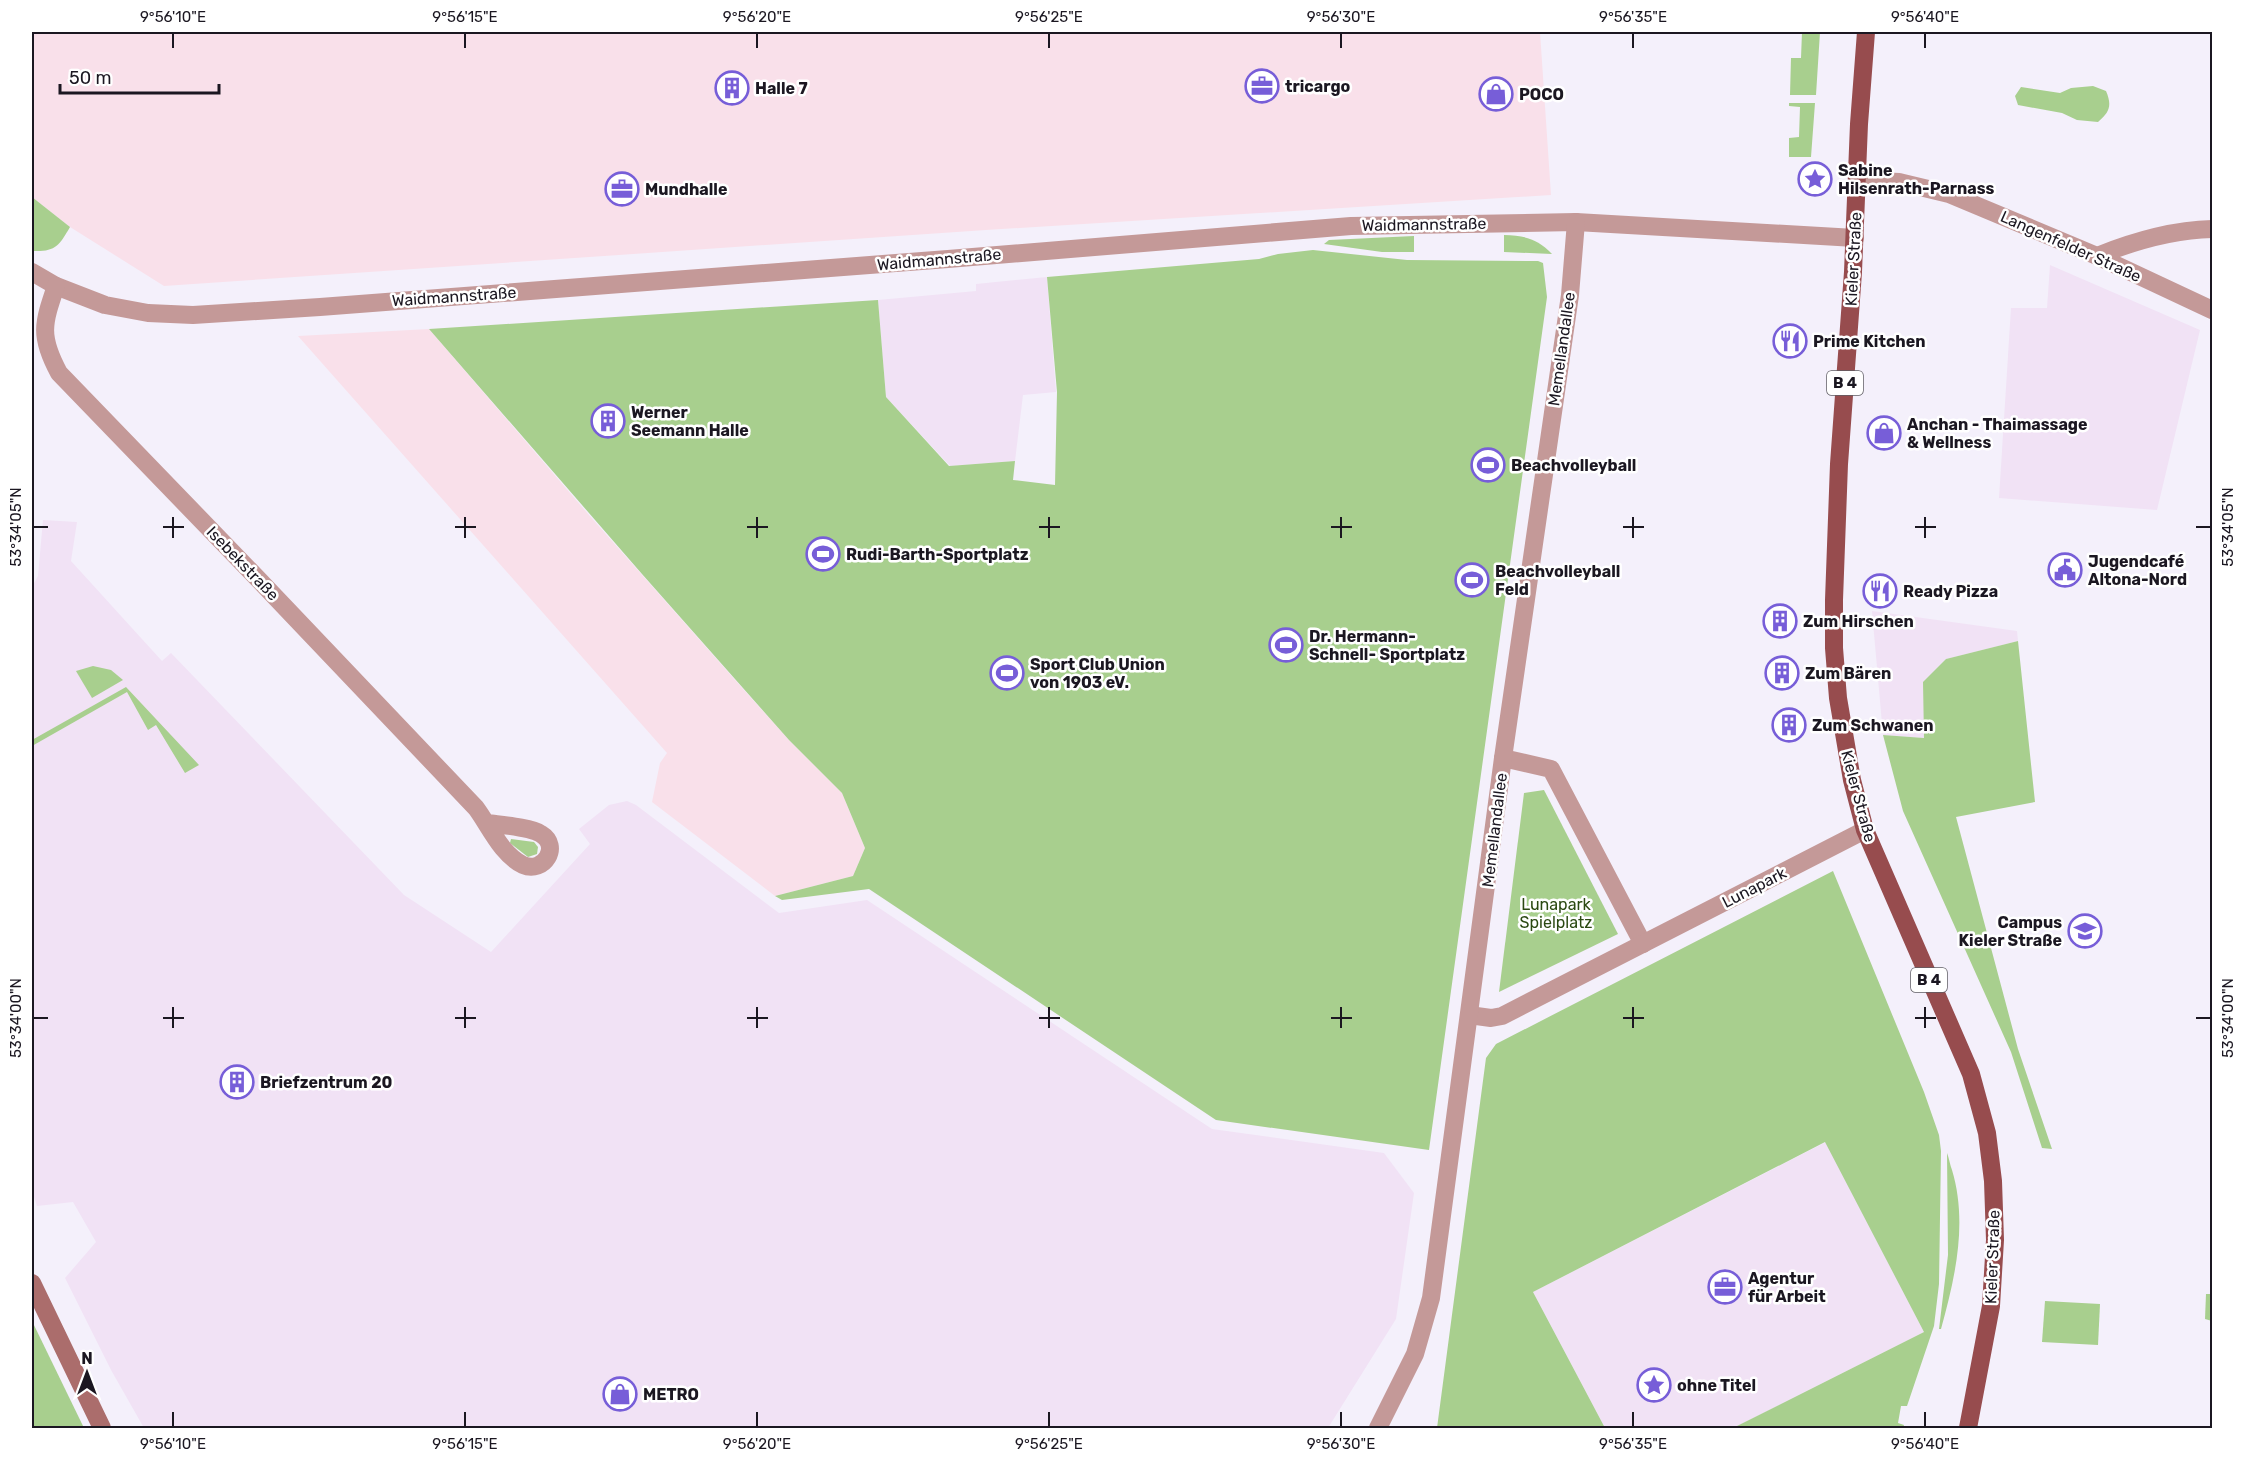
<svg xmlns="http://www.w3.org/2000/svg" width="2244" height="1460" viewBox="0 0 2244 1460" font-family="Rubik,sans-serif">
<style>
.commercial{fill:#f1e2f5}
.industrial{fill:#f9e0ea}
.green{fill:#a8cf8e}
.lines{fill:none;stroke-linecap:round;stroke-linejoin:round}
.street{stroke:#c49998;stroke-width:18}
.secondary{stroke:#ab6d6c;stroke-width:18}
.primary{stroke:#974c4e;stroke-width:18}
.ticks{fill:none;stroke:#1b1721;stroke-width:2}
.labels{text-anchor:middle;stroke-width:5;stroke-linejoin:round;paint-order:stroke}
.shield{fill:#fff;stroke:#5f5d64;stroke-width:1.5}
.shield-label{font-size:15px;font-weight:bold;fill:#1b1721}
.poi-label{font-size:16px;font-weight:bold;fill:#1b1721;stroke:#fff;text-anchor:start}
.street-label{font-size:16px;fill:#1b1721;stroke:#fff}
.park-label{font-size:16px;fill:#2b4912;stroke:#fff}
.neatline{fill:none;stroke:#1b1721;stroke-width:2}
.ticks-label{font-size:15px;text-anchor:middle;fill:#1b1721}
</style>
<rect width="100%" height="100%" fill="#f4f0fb"/>
<g class="commercial">
<polygon points="2050,265 2200,330 2157,510 1999,498 2011,308 2047,308"/>
<polygon points="1047,277 1056,392 1023,395 1015,461 950,466 886,397 878,300 976,291 976,284"/>
<polygon points="43,520 77,522 71,561 162,661 171,653 404,895 491,952 590,844 579,829 609,805 627,801 636,805 779,913 867,900 1212,1129 1384,1153 1414,1193 1396,1319 1328,1428 144,1428 111,1370 65,1278 96,1242 73,1202 37,1206 32,1191 32,587 38,576"/>
<polygon points="1872,611 2017,631 2018,641 1946,659 1924,682 1924,738 1883,735"/>
<polygon points="1826,1142 1924,1332 1733,1428 1605,1428 1533,1292"/>
</g>
<g class="industrial">
<polygon points="32,32 1540,32 1551,195 986,230 164,286 70,227 32,197"/>
<polygon points="429,329 589,515 744,690 789,740 842,793 865,848 853,876 775,896 652,802 660,763 667,753 298,336"/>
</g>
<g class="green">
<polygon points="1802,32 1820,32 1816,95 1790,95 1791,58 1801,58"/>
<path d="M2093,86l13,5c6,14 4,21 -8,31l-21,-2 -15,-7 -44,-8 -3,-9 6,-9 39,6 11,-5z"/>
<polygon points="1789,103 1815,103 1811,157 1789,157 1789,138 1799,137 1800,107 1789,106"/>
<path d="M32,197l38,30c-11,19 -15,25 -38,24z"/>
<path d="M1504,235c21,1 33,3 48,19l-48,-2z"/>
<polygon points="1414,236 1414,252 1382,252 1324,244 1329,240"/>
<polygon points="1313,250 1407,260 1538,261 1543,263 1547,297 1429,1150 1216,1120 869,889 782,900 775,896 853,876 865,848 842,793 789,740 642,574 429,329 878,300 886,397 949,466 1015,461 1013,480 1055,485 1057,392 1047,277 1259,259 1278,254"/>
<polygon points="2018,641 2035,802 1956,817 2018,1049 2052,1149 2042,1148 2011,1052 1903,811 1883,735 1924,738 1923,682 1946,659"/>
<polygon points="93,666 111,670 123,680 92,698 76,671"/>
<polygon points="126,687 199,765 185,773 156,725 148,730 127,692 32,746 32,740"/>
<polygon points="1544,790 1618,934 1499,992 1524,793"/>
<polygon points="511,839 534,842 538,847 537,854 528,857 510,843"/>
<polygon points="1833,871 1924,1092 1939,1135 1941,1151 1939,1284 1934,1326 1907,1406 1901,1406 1898,1423 1904,1425 1903,1428 1733,1428 1924,1332 1825,1142 1533,1292 1605,1428 1437,1428 1486,1058 1496,1044"/>
<path d="M1947,1153c2,5 3,12 5,17 16,53 3,108 -11,159h-2l9,-74z"/>
<polygon points="2206,1294 2212,1294 2212,1321 2205,1319"/>
<polygon points="2045,1301 2100,1304 2098,1345 2042,1342"/>
<polygon points="32,1321 84,1428 34,1428 32,1424"/>
</g>
<g class="lines">
<g class="street">
<polyline points="1857,180 1899,182 1949,194 2097,256 2212,310"/>
<path d="M2097,256c37,-15 75,-26 115,-27"/>
<polyline points="32,272 56,286 105,305 148,313 193,315 320,307 948,259 1351,226 1576,222 1855,238"/>
<path d="M56,286c-13,38 -17,50 3,87l201,208 216,227c14,19 25,46 47,57 21,9 38,-19 18,-31 -11,-7 -40,-9 -54,-11"/>
<polyline points="1503,758 1551,769 1643,944"/>
<polyline points="1469,1015 1491,1018 1502,1016 1865,830"/>
<polyline points="1378,1428 1415,1354 1431,1298 1503,758 1570,295 1576,222"/>
</g>
<polyline class="secondary" points="32,1283 102,1428"/>
<polyline class="primary" points="1866,32 1859,124 1853,272 1839,464 1834,600 1834,648 1838,698 1852,780 1865,830 1971,1074 1987,1133 1993,1181 1995,1240 1991,1306 1968,1428"/>
</g>
<path class="ticks" d="M173,33v15M465,33v15M757,33v15M1049,33v15M1341,33v15M1633,33v15M1925,33v15M173,517v21M465,517v21M757,517v21M1049,517v21M1341,517v21M1633,517v21M1925,517v21M33,527h15M163,527h21M455,527h21M747,527h21M1039,527h21M1331,527h21M1623,527h21M1915,527h21M2196,527h15M173,1007v21M465,1007v21M757,1007v21M1049,1007v21M1341,1007v21M1633,1007v21M1925,1007v21M33,1018h15M163,1018h21M455,1018h21M747,1018h21M1039,1018h21M1331,1018h21M1623,1018h21M1915,1018h21M2196,1018h15M173,1412v15M465,1412v15M757,1412v15M1049,1412v15M1341,1412v15M1633,1412v15M1925,1412v15"/>
<defs>
<g id="office-ring" transform="scale(1.725)"><circle r="9.5" fill="#fff" stroke="#775ed8" stroke-width="1.5"/><path d="M-6-3h4V-5.5h4V-3h4V5H-6ZM-1-4.5V-3h2v-1.5ZM-6 0V1H6V0Z" fill="#775ed8"/></g>
<g id="building-ring" transform="scale(1.725)"><circle r="9.5" fill="#fff" stroke="#775ed8" stroke-width="1.5"/><path d="M-4-6H4V6H1V3H-1V6H-4ZM-2.5-4.3h1.7v1.8h-1.7ZM.8-4.3h1.7v1.8H.8ZM-2.5-1h1.7V.8h-1.7ZM.8-1h1.7V.8H.8Z" fill="#775ed8"/></g>
<g id="shop-ring" transform="scale(1.725)"><circle r="9.5" fill="#fff" stroke="#775ed8" stroke-width="1.5"/><path d="M-5-2.5h2.3a2.7 3.5 0 0 1 5.4 0H5L5.5 6h-11ZM-1.5-2.5h3a1.5 2.3 0 0 0-3 0Z" fill="#775ed8"/></g>
<g id="sight-ring" transform="scale(1.725)"><circle r="9.5" fill="#fff" stroke="#775ed8" stroke-width="1.5"/><path d="M0-6L1.8-2.2L6-1.7L2.9 1.2L3.7 5.4L0 3.3L-3.7 5.4L-2.9 1.2L-6-1.7L-1.8-2.2Z" fill="#775ed8"/></g>
<g id="restaurant-ring" transform="scale(1.725)"><circle r="9.5" fill="#fff" stroke="#775ed8" stroke-width="1.5"/><path d="M-5-6h1v4h1v-4h1v4h1v-4h1v5L-1.5 .5V6h-2V.5L-5-1ZM5-6V6H3V1.5H1.5Q1.5-4 5-6Z" fill="#775ed8"/></g>
<g id="stadium-ring" transform="scale(1.725)"><circle r="9.5" fill="#fff" stroke="#775ed8" stroke-width="1.5"/><path d="M0-5a6.5 5 0 1 0 0 10a6.5 5 0 1 0 0-10ZM-3.5-1.8h7v3.6h-7Z" fill="#775ed8"/></g>
<g id="civic-ring" transform="scale(1.725)"><circle r="9.5" fill="#fff" stroke="#775ed8" stroke-width="1.5"/><path d="M-.6-6.5H3V-4.5H.6V-3L4-1V1h2V6H-6V1h2V-1L-.6-3ZM-1.2 2.5V6h2.4V2.5Z" fill="#775ed8"/></g>
<g id="school-ring" transform="scale(1.725)"><circle r="9.5" fill="#fff" stroke="#775ed8" stroke-width="1.5"/><path d="M0-5L7-2L0 1L-7-2ZM-4 1L0 2.5L4 1V4Q0 6-4 4Z" fill="#775ed8"/></g>
</defs>
<g fill-rule="evenodd">
<use href="#office-ring" x="1262" y="86"/>
<use href="#building-ring" x="732" y="88"/>
<use href="#shop-ring" x="1496" y="94"/>
<use href="#sight-ring" x="1815" y="179"/>
<use href="#office-ring" x="622" y="189"/>
<use href="#restaurant-ring" x="1790" y="341"/>
<use href="#building-ring" x="608" y="421"/>
<use href="#shop-ring" x="1884" y="433"/>
<use href="#stadium-ring" x="1488" y="465"/>
<use href="#stadium-ring" x="823" y="554"/>
<use href="#civic-ring" x="2065" y="570"/>
<use href="#stadium-ring" x="1472" y="580"/>
<use href="#restaurant-ring" x="1880" y="591"/>
<use href="#building-ring" x="1780" y="621"/>
<use href="#stadium-ring" x="1286" y="645"/>
<use href="#stadium-ring" x="1007" y="673"/>
<use href="#building-ring" x="1782" y="673"/>
<use href="#building-ring" x="1789" y="725"/>
<use href="#school-ring" x="2085" y="931"/>
<use href="#building-ring" x="237" y="1082"/>
<use href="#office-ring" x="1725" y="1287"/>
<use href="#sight-ring" x="1654" y="1385"/>
<use href="#shop-ring" x="620" y="1394"/>
</g>
<g class="labels">
<g class="shield">
<rect x="1827" y="371" width="36" height="24" rx="4.5"/>
<rect x="1911" y="968" width="36" height="24" rx="4.5"/>
</g>
<g class="shield-label">
<text x="1845" y="388">B 4</text>
<text x="1929" y="985">B 4</text>
</g>
<g class="poi-label">
<text x="1285" y="92">tricargo</text>
<text x="755" y="94">Halle 7</text>
<text x="1519" y="100">POCO</text>
<text x="1838" y="176">Sabine<tspan x="1838" dy="18">Hilsenrath-Parnass</tspan></text>
<text x="645" y="195">Mundhalle</text>
<text x="1813" y="347">Prime Kitchen</text>
<text x="631" y="418">Werner<tspan x="631" dy="18">Seemann Halle</tspan></text>
<text x="1907" y="430">Anchan - Thaimassage<tspan x="1907" dy="18">&amp; Wellness</tspan></text>
<text x="1511" y="471">Beachvolleyball</text>
<text x="846" y="560">Rudi-Barth-Sportplatz</text>
<text x="2088" y="567">Jugendcafé<tspan x="2088" dy="18">Altona-Nord</tspan></text>
<text x="1495" y="577">Beachvolleyball<tspan x="1495" dy="18">Feld</tspan></text>
<text x="1903" y="597">Ready Pizza</text>
<text x="1803" y="627">Zum Hirschen</text>
<text x="1309" y="642">Dr. Hermann-<tspan x="1309" dy="18">Schnell- Sportplatz</tspan></text>
<text x="1030" y="670">Sport Club Union<tspan x="1030" dy="18">von 1903 eV.</tspan></text>
<text x="1805" y="679">Zum Bären</text>
<text x="1812" y="731">Zum Schwanen</text>
<text x="2062" y="928" text-anchor="end">Campus<tspan x="2062" dy="18">Kieler Straße</tspan></text>
<text x="260" y="1088">Briefzentrum 20</text>
<text x="1748" y="1284">Agentur<tspan x="1748" dy="18">für Arbeit</tspan></text>
<text x="1677" y="1391">ohne Titel</text>
<text x="643" y="1400">METRO</text>
</g>
<g class="street-label">
<text transform="translate(1424 224) rotate(-1)" y="6">Waidmannstraße</text>
<text transform="translate(2071 246) rotate(24)" y="6">Langenfelder Straße</text>
<text transform="translate(939 259) rotate(-5)" y="6">Waidmannstraße</text>
<text transform="translate(1853 259) rotate(-87)" y="6">Kieler Straße</text>
<text transform="translate(454 296) rotate(-4)" y="6">Waidmannstraße</text>
<text transform="translate(1561 349) rotate(-82)" y="6">Memellandallee</text>
<text transform="translate(243 563) rotate(46)" y="6">Isebekstraße</text>
<text transform="translate(1859 796) rotate(75)" y="6">Kieler Straße</text>
<text transform="translate(1494 830) rotate(-83)" y="6">Memellandallee</text>
<text transform="translate(1754 887) rotate(-27)" y="6">Lunapark</text>
<text transform="translate(1992 1257) rotate(-88)" y="6">Kieler Straße</text>
</g>
<g class="park-label">
<text x="1556" y="910">Lunapark<tspan x="1556" dy="18">Spielplatz</tspan></text>
</g>
</g>
<rect width="2244" height="1460" fill="none" stroke="#ffffff" stroke-width="66"/>
<g transform="translate(87 1373)" stroke="#ffffff" stroke-width="4.5" paint-order="stroke">
<path d="M0-4.5L10 22L0 15L-10 22Z" fill="#1b1721"/>
<text y="-9" font-size="16" font-weight="bold" text-anchor="middle" fill="#1b1721">N</text>
</g>
<path d="M60 84v9h159v-9" fill="none" stroke="#1b1721" stroke-width="3"/>
<text x="69" y="84" font-size="18" fill="#1b1721" stroke="#ffffff" stroke-width="4.5" paint-order="stroke">50 m</text>
<rect x="33" y="33" width="2178" height="1394" class="neatline"/>
<g class="ticks-label">
<text x="173" y="22">9°56'10"E</text>
<text x="465" y="22">9°56'15"E</text>
<text x="757" y="22">9°56'20"E</text>
<text x="1049" y="22">9°56'25"E</text>
<text x="1341" y="22">9°56'30"E</text>
<text x="1633" y="22">9°56'35"E</text>
<text x="1925" y="22">9°56'40"E</text>
<text transform="translate(16 527) rotate(-90)" y="5">53°34'05"N</text>
<text transform="translate(2228 527) rotate(-90)" y="5">53°34'05"N</text>
<text transform="translate(16 1018) rotate(-90)" y="5">53°34'00"N</text>
<text transform="translate(2228 1018) rotate(-90)" y="5">53°34'00"N</text>
<text x="173" y="1449">9°56'10"E</text>
<text x="465" y="1449">9°56'15"E</text>
<text x="757" y="1449">9°56'20"E</text>
<text x="1049" y="1449">9°56'25"E</text>
<text x="1341" y="1449">9°56'30"E</text>
<text x="1633" y="1449">9°56'35"E</text>
<text x="1925" y="1449">9°56'40"E</text>
</g>
</svg>
